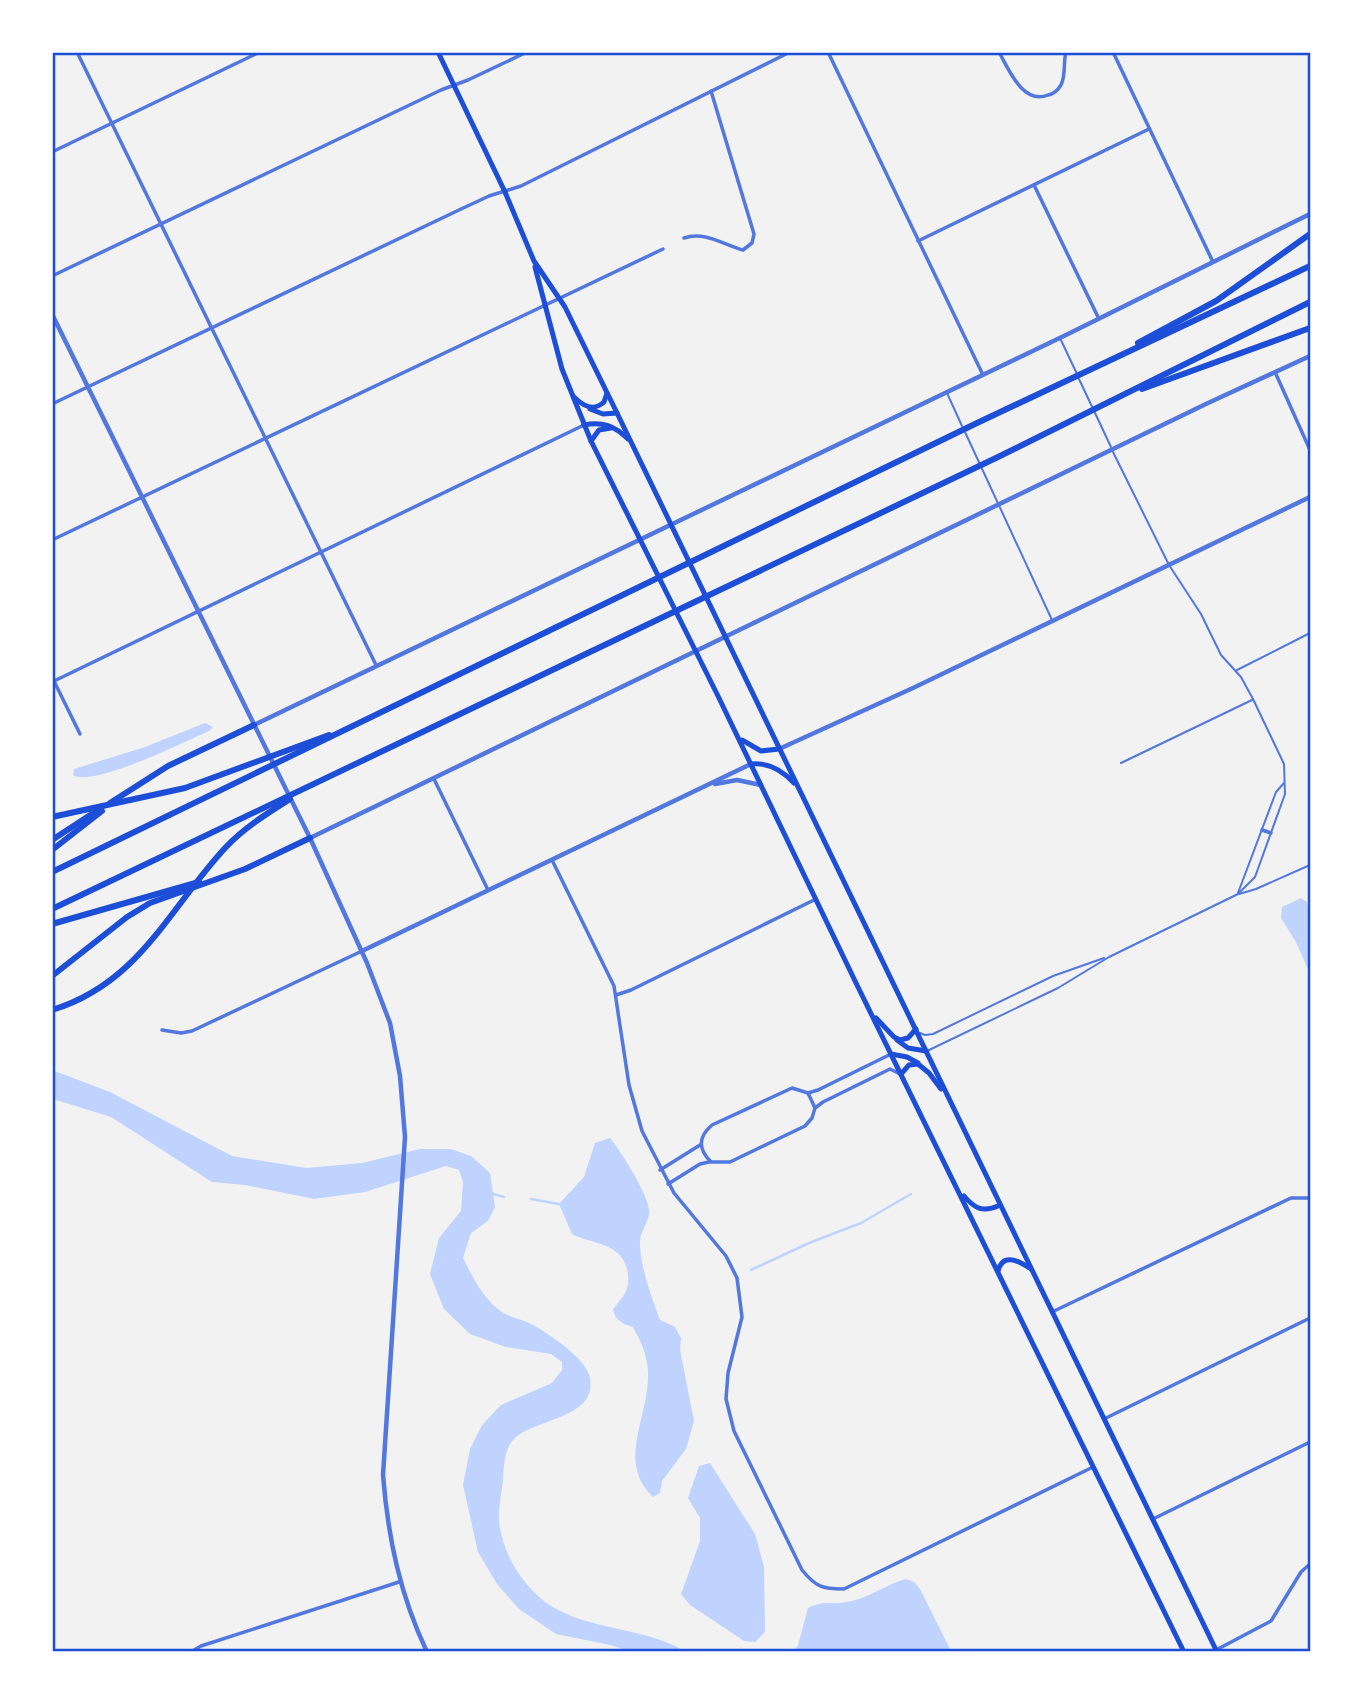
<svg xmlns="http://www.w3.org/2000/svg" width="1363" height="1704" viewBox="0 0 1363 1704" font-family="'Asap Condensed',sans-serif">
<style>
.water{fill:#bfd3fe}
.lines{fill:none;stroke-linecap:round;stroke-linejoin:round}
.stream{stroke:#bfd3fe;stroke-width:2.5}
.service{stroke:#5277de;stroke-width:2}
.minor{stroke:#5277de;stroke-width:3.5}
.tertiary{stroke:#5277de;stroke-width:4.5}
.primary{stroke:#1d4ed8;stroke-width:5}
.motorway{stroke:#1d4ed8;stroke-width:6}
.neatline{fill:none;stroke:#1d4ed8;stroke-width:2.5}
</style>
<rect width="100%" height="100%" fill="#f2f2f2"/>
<g class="water">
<path d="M205,723l8,4 -4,4c-23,10 -117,57 -136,44l1,-6 71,-22z"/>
<polygon points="1301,898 1307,902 1310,920 1310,974 1296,942 1281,918 1282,907"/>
<path d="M52,1070l58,22 122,64 74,12 56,-5 58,-14h31l20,7 19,17 5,34 -7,14 -17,12 -8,25c10,20 19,38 36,52 10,8 24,9 34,15 16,9 54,34 57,53 7,41 -55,40 -76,61 -10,10 -10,27 -11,40 -1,13 -5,29 -4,42 3,29 18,55 38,74 39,37 103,29 147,56h-55l-19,-6 -54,-11 -37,-25 -22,-25 -19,-32 -15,-67 7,-36 12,-24 19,-20 51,-22 10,-13v-8l-11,-8 -45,-7 -36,-13 -26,-25 -14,-35 9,-36 22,-27 2,-29 -4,-12 -13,-4 -81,26 -51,7 -69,-14 -33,-3 -101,-65 -58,-18z"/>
<path d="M610,1138c10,12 43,63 39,77 -3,12 -10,18 -9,31 2,27 11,49 20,74l15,7 6,11 -1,12 14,71 -8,28 -24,32 -2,12 -7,4c-36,-34 -6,-77 -5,-118 1,-19 -6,-36 -15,-52 -10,-3 -17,-6 -20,-17 4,-7 10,-12 13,-19 3,-7 3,-14 1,-22 -7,-27 -34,-24 -55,-35l-13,-30 25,-27 11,-34z"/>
<polygon points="710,1463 755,1534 764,1567 765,1632 755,1642 744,1641 690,1605 681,1594 700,1541 700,1518 688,1498 699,1466"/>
<path d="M906,1579l8,3 6,7 31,62h-157l4,-6 10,-37c16,-8 23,-3 39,-6 21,-3 39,-18 59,-23z"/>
</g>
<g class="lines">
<g class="stream">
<polyline points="493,1194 504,1197"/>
<polyline points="531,1199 559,1204"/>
<polyline points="751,1270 809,1243 861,1223 911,1194"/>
</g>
<g class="service">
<polyline points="1060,338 1077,374"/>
<polyline points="1079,379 1111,447"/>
<polyline points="947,393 962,426"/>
<polyline points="965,432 1052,620"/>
<polyline points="1237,670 1310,633"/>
<polyline points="1121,763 1252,700"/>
<polyline points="1238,893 1276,792 1284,783"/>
<polyline points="1239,894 1256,889 1310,865"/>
<polyline points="920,1033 925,1035 933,1034 1053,976 1104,958"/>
<polyline points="927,1051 1058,988 1109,957 1238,894 1255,877 1285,794 1284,764 1253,699 1241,677 1221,655 1201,614 1169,565 1113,452"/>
</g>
<g class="minor">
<polyline points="77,52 376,665"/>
<polyline points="828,52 983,375"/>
<path d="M999,52c10,18 24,53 49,43 6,-1 10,-5 13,-10 5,-10 2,-22 5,-33"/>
<polyline points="1113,52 1213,262"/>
<polyline points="52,152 260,52"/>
<polyline points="1034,185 1099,319"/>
<path d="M684,238c21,-7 38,6 59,12l9,-7 2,-9 -43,-143"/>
<polyline points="918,241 1149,129"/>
<polyline points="52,276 441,90 468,80 527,52"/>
<polyline points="1275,372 1310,450"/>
<polyline points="52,404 459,210 489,196 521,186 790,52"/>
<polyline points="52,540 663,249"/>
<polyline points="52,677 80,734"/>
<polyline points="52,682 584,425"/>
<polyline points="434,779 488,890"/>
<polyline points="1262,830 1271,833"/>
<path d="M552,860l62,126 15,99 13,46 32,62 52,63 11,22 5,39 -14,56 -2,26 8,32 68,139c14,17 20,19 42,19l249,-122"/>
<polyline points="616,995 631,990 816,899"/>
<polyline points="162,1030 181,1033 192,1031 362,951"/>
<path d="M792,1088l16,5 7,15 -3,10 -7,8 -75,36h-19c-13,-13 -13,-25 1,-37z"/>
<polyline points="808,1093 818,1090 891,1054"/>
<polyline points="815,1108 823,1102 890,1069 900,1074"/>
<polyline points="660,1170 700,1145"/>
<polyline points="668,1184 700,1164 709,1162"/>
<polyline points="1052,1312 1291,1198 1310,1198"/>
<polyline points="1104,1419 1310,1318"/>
<polyline points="1153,1519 1310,1442"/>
<polyline points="1216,1650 1271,1621 1301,1572 1310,1564"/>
<polyline points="191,1652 201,1646 399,1582"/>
</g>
<g class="tertiary">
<path d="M52,314l258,524 57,125 23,60 10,53 5,61 -22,338c5,63 17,120 44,177"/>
<polyline points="254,725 1068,334 1310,214"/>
<polyline points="779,749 913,688 1310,497"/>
<polyline points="715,784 737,780 761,785"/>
<polyline points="310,838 1208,403 1310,356"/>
<polyline points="362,951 751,764"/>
</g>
<g class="primary">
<polyline points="438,52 505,192 534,261 565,307 617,413 1217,1652"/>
<polyline points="535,267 562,369 591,441 718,696 857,985 1184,1652"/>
<path d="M574,397c9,9 19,15 30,5l3,-9"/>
<polyline points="590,409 603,414 617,413"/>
<path d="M584,425c18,-4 31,1 44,14"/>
<polyline points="591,441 599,430 611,428"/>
<polyline points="742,740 761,751 779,749"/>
<path d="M751,764c18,-2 32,7 43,19"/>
<polyline points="876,1018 894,1037 900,1040 908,1038 916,1029"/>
<polyline points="897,1040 908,1048 926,1051"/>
<polyline points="891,1054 907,1057 918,1063"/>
<polyline points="901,1074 909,1065 918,1064 929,1073 941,1089"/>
<path d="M964,1196c11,13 19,17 36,9"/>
<path d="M998,1271c5,-19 21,-10 33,-2"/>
</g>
<g class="motorway">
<polyline points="1138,343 1216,301 1310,234"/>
<polyline points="1142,389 1310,328"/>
<polyline points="110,803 168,766 254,725"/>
<polyline points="52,817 185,788 329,735"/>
<polyline points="52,840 101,808"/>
<polyline points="52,850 102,811"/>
<polyline points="52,872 977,423 1310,266"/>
<polyline points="52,909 998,457 1310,302"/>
<polyline points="52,924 199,882"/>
<polyline points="52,976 127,917 150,903 245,869 310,838"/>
<path d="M52,1010c88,-27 117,-102 174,-163 19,-20 42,-34 64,-48"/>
</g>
</g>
<rect width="1363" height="1704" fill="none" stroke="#ffffff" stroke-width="108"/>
<rect x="54" y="54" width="1255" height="1596" class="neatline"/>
</svg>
